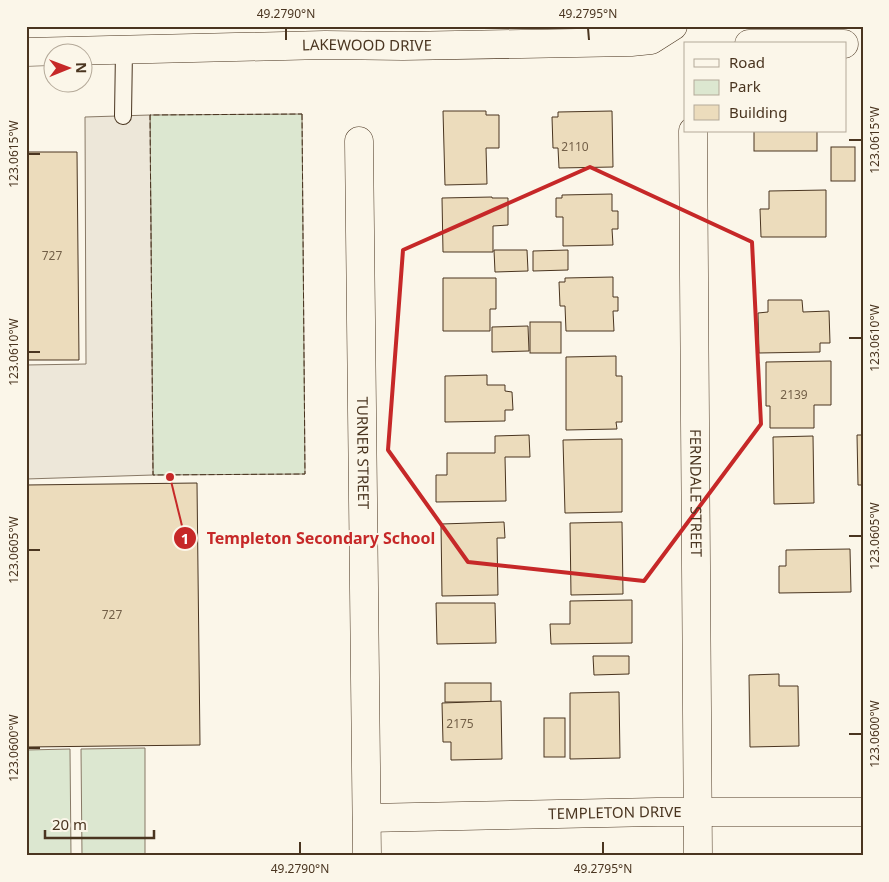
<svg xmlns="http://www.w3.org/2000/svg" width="889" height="882" viewBox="0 0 889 882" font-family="'Noto Sans',sans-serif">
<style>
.green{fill:#dce7d0;stroke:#887966}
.parking{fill:#ede7d9;stroke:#887966}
.building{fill:#ecdcbc;stroke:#4a3520}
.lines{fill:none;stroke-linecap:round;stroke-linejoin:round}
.lane-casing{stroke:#4a3520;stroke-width:18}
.street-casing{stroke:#4a3520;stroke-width:29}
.lane{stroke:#fbf6e9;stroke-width:16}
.street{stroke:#fbf6e9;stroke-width:28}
.fence{stroke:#4a3520;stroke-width:1;stroke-dasharray:6 2.5;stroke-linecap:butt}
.marked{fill:none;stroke:#c62828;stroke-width:4;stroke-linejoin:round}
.ticks{fill:none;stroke:#4a3520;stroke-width:2}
.labels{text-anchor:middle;stroke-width:4;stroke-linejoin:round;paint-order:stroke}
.number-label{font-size:12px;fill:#725f47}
.street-label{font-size:15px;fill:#4a3520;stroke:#fbf6e9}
.leader{fill:none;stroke:#c62828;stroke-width:2}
.callout-dot{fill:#c62828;stroke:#fbf6e9;stroke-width:2}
.mark-label{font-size:15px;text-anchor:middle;font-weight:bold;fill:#fff}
.callout-label{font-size:16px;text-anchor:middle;font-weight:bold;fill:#c62828;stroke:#fbf6e9;stroke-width:4;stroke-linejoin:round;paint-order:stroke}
.neatline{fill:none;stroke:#4a3520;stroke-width:2}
.ticks-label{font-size:12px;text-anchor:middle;fill:#4a3520}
</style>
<rect width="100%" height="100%" fill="#fbf6e9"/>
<g class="green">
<polygon points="302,114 305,474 153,475 150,115"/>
<polygon points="145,748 145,855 82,856 81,749"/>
<polygon points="70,749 71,856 26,856 26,750"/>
</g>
<polygon class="parking" points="150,115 153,475 26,479 26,365 86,364 85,117"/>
<g class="building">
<polygon points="443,111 486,111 486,115 499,115 499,148 486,148 487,184 445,185"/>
<polygon points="612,111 613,167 559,168 558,148 553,148 552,117 558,117 558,112"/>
<rect x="754" y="131" width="63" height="20"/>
<rect x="831" y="147" width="24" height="34"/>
<polygon points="26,152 77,152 79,360 26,360"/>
<polygon points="826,190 826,237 761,237 760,209 769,209 769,191"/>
<polygon points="612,194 612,211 618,211 618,229 612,229 613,245 563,246 563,217 556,217 556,198 562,198 562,195"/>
<polygon points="492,197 492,198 508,198 508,225 493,226 493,252 443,252 442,198"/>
<polygon points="494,250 527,250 528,271 495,272"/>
<polygon points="568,250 568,270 533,271 533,251"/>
<polygon points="613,277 613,297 618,297 618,311 613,311 614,331 566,331 565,306 560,306 559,282 565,282 565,278"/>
<polygon points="443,278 496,278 496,309 490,309 490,331 443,331"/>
<polygon points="768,300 802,300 803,312 829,311 830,343 820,343 820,352 759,353 758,313 768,312"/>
<rect x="530" y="322" width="31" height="31"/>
<polygon points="528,326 529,351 492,352 492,327"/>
<polygon points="616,356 616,376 622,376 622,422 616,422 617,429 566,430 566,357"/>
<polygon points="831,361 831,405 814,405 814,428 770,428 770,406 766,406 766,362"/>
<polygon points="487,375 487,385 505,385 505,391 512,392 513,410 505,410 505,421 445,422 445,376"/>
<polygon points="529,435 530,457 505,457 506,501 436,502 436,475 447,475 447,453 495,453 495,436"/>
<polygon points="857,435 863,435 863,485 858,485"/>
<polygon points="813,436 814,503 774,504 773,437"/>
<polygon points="622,439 622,512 565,513 563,440"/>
<polygon points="197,483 200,745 26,747 26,485"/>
<polygon points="504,522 505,538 497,538 498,595 442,596 441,524"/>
<polygon points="622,522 623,594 571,595 570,523"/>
<polygon points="850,549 851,592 779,593 779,566 786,566 786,550"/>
<polygon points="632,600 632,643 551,644 550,624 570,624 570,601"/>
<polygon points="436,603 495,603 496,643 437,644"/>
<polygon points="593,656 629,656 629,674 594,675"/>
<polygon points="779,674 779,686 798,686 799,746 750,747 749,675"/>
<rect x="445" y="683" width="46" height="19"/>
<polygon points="619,692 620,758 570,759 570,693"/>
<polygon points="501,701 502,759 451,760 451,742 443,742 442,703"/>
<rect x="544" y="718" width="21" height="39"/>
</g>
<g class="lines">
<g class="lane-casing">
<polyline id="lane" points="123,116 124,50"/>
</g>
<g class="street-casing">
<g id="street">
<polyline points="749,44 844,44"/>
<path id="s1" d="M26,52l299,-7 78,1 228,-4 20,-2 22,-14"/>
<path id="s2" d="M693,131l5,725"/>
<path id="s3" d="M359,141l8,715"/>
<path id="s4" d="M367,818l290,-6h206"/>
</g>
</g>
<use href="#lane" class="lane"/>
<use href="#street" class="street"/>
<polygon class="fence" points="302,114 305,474 153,475 150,115"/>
</g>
<path class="marked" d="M590,167l162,75 9,182 -117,157 -176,-19 -80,-112 15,-200z"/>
<path class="ticks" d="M286,28v12M588,28l1,12M849,140h13M28,154h12M849,338h13M28,352h12M849,536h13M28,550h12M849,734h13M28,748h12M300,842v12M603,842v12"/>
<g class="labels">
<g class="number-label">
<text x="575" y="151">2110</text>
<text x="52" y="260">727</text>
<text x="794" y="399">2139</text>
<text x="112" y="619">727</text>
<text x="460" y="728">2175</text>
</g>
<g class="street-label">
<text dy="5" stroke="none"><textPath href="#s1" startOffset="341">LAKEWOOD DRIVE</textPath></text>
<text dy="5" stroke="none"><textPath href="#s3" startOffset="312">TURNER STREET</textPath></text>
<text dy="5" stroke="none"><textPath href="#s2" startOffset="362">FERNDALE STREET</textPath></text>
<text dy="5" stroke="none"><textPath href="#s4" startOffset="248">TEMPLETON DRIVE</textPath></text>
</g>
</g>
<path class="leader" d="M170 477L185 538"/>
<g class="callout-dot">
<circle cx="170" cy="477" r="5"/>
<circle cx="185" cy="538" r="12"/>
</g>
<g class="mark-label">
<text x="185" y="544">1</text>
</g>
<g class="callout-label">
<text x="321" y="544">Templeton Secondary School</text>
</g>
<rect width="889" height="882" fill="none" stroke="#fbf6e9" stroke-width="55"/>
<rect x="684" y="42" width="162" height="90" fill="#fbf6e9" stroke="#b4a999"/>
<rect x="694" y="59" width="25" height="8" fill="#fbf6e9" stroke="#b4a999"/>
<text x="729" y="68" font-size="15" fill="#4a3520">Road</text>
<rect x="694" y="80" width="25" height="15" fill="#dce7d0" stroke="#b4a999"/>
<text x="729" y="92" font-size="15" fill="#4a3520">Park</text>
<rect x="694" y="105" width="25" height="15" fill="#ecdcbc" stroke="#b4a999"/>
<text x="729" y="118" font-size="15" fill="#4a3520">Building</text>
<g transform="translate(68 68) rotate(89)"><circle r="24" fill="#fbf6e9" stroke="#b4a999"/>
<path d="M0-4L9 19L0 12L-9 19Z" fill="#c62828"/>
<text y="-8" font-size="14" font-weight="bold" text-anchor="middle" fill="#4a3520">N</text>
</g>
<path d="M45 830v8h109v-8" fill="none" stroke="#4a3520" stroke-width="2.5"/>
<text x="52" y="830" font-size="15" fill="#4a3520" stroke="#fbf6e9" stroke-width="4" paint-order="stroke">20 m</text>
<rect x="28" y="28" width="834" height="826" class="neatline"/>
<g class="ticks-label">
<text x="286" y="18">49.2790°N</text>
<text x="588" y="18">49.2795°N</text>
<text transform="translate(875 140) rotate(-90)" y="4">123.0615°W</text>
<text transform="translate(14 154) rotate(-90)" y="4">123.0615°W</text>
<text transform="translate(875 338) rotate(-90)" y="4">123.0610°W</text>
<text transform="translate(14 352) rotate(-90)" y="4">123.0610°W</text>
<text transform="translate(875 536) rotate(-90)" y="4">123.0605°W</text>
<text transform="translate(14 550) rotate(-90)" y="4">123.0605°W</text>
<text transform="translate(875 734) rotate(-90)" y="4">123.0600°W</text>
<text transform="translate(14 748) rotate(-90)" y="4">123.0600°W</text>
<text x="300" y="873">49.2790°N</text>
<text x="603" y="873">49.2795°N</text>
</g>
</svg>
